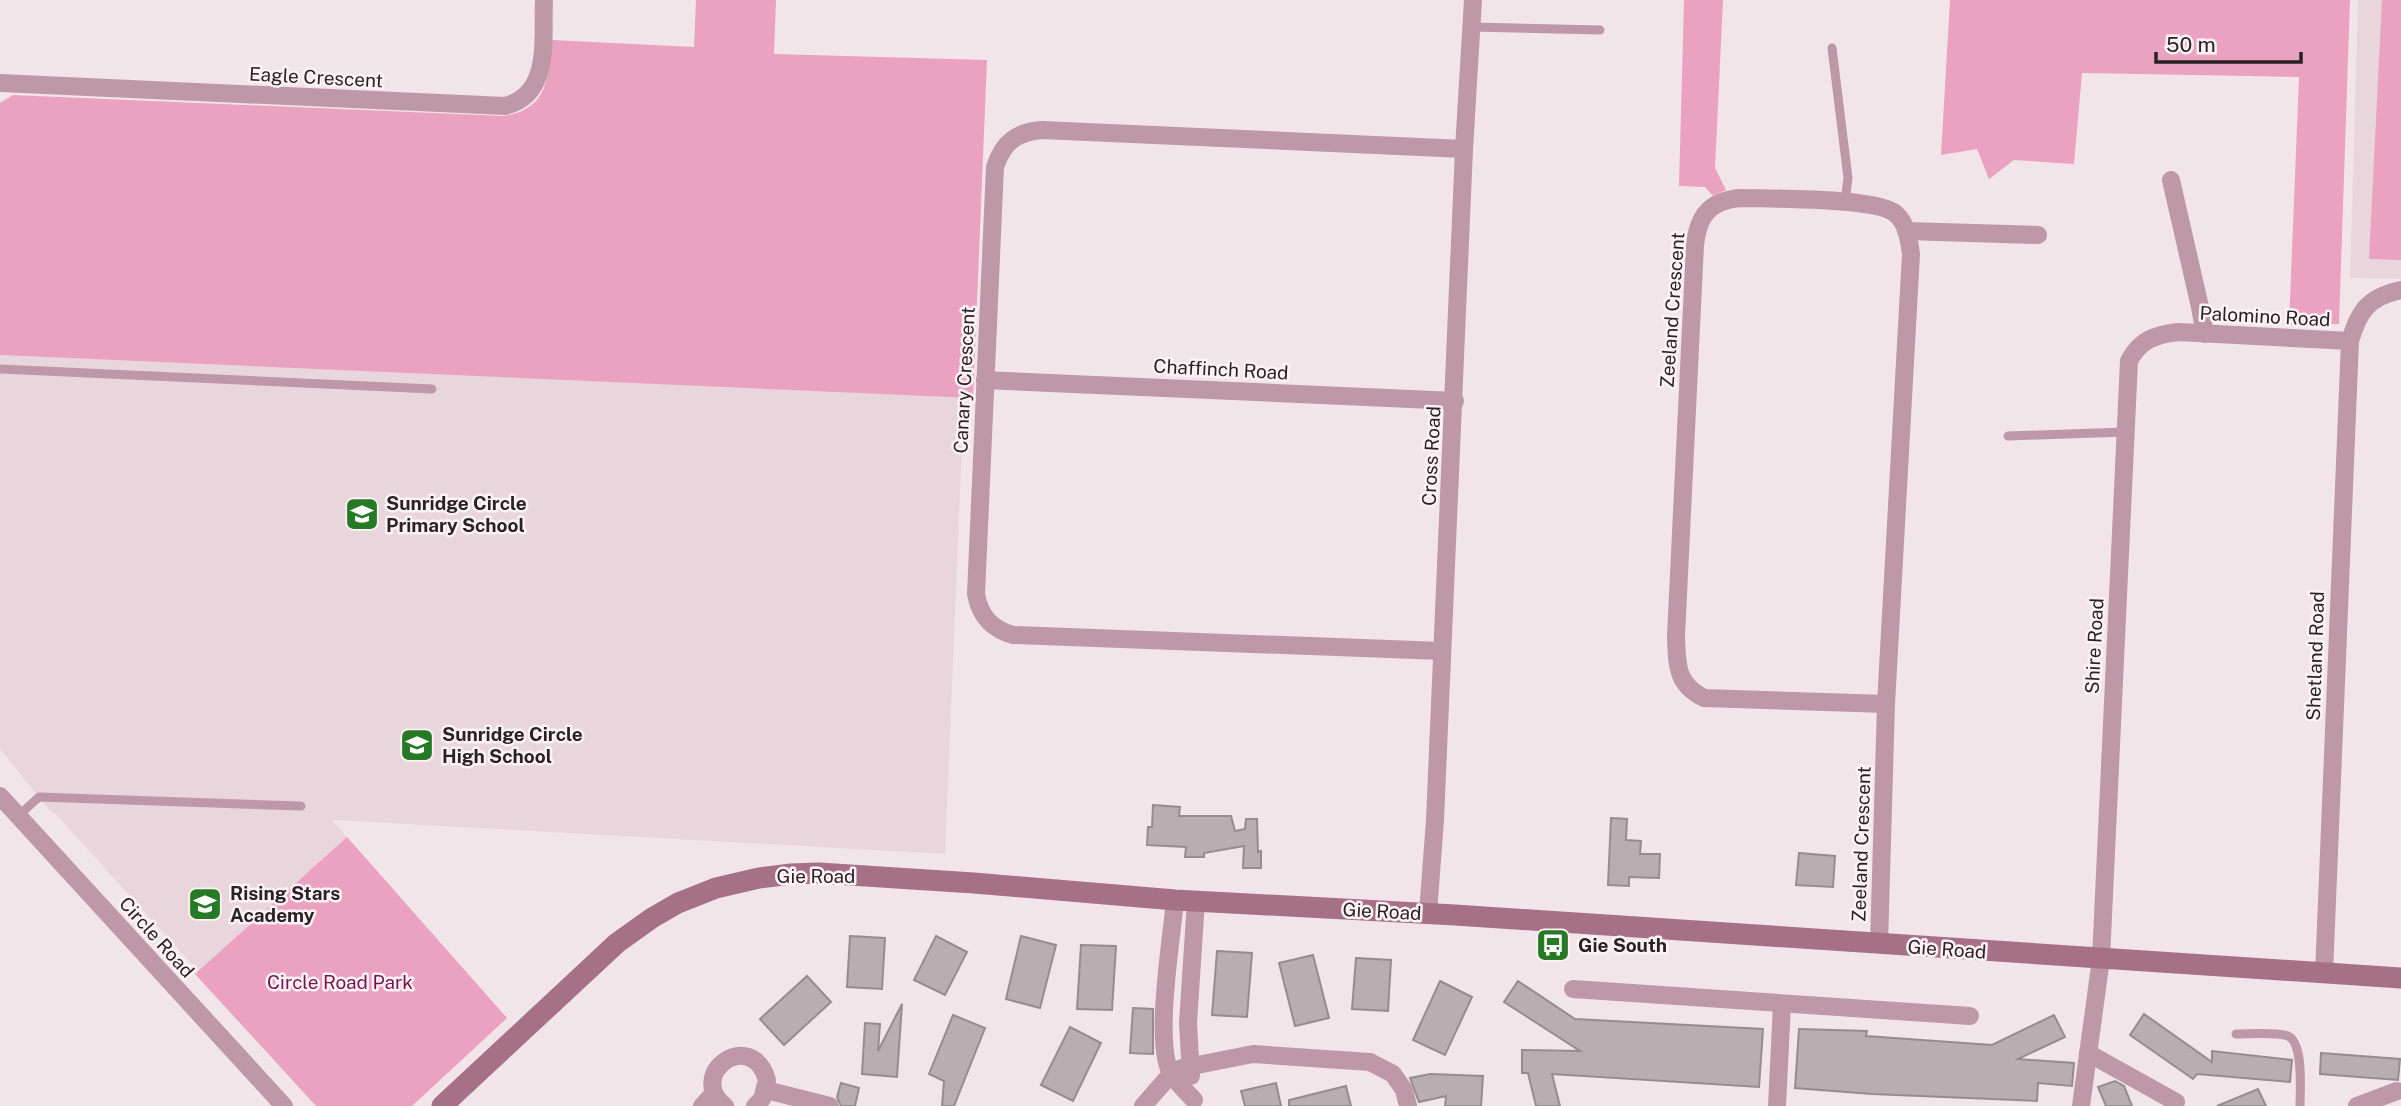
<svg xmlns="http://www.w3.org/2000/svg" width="2401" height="1106" viewBox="0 0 2401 1106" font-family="'Public Sans',sans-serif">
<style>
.built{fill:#e9d6dd}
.green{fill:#eaa2c0}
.building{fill:#b8aeb2;stroke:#968c90;stroke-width:2}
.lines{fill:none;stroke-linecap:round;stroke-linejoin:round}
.lane{stroke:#be98a6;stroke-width:9}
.street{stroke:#be98a6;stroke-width:18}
.secondary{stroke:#a67086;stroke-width:21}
.labels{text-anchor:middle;stroke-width:5;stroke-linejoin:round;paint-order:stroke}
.street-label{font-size:19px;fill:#272324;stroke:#fef2f7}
.poi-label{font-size:19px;font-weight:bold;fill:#272324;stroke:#fef2f7;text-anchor:start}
.park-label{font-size:19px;fill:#751349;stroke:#fef2f7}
</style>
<rect width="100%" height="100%" fill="#f1e5e9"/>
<g class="built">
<polygon points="2358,0 2401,0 2401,279 2350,278"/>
<polygon points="0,355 964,397 945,854 332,820 347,837 198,971 54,812 50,811 0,749"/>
</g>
<g class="green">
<path d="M696,0h80l-2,54 213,6 -14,338 -973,-43v-252l13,-8 491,21c45,-7 44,-39 48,-76l142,7z"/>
<polygon points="1684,0 1723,0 1715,168 1726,190 1713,196 1705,187 1679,186"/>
<polygon points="1950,0 2350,0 2339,324 2289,325 2299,77 2082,73 2074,164 2014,160 1989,179 1977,149 1941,155"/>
<polygon points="2382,0 2401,0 2401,260 2369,259"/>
<polygon points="347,837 507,1018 412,1106 316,1106 195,974"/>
</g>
<g class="building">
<polygon points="1153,805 1180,807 1179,816 1231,816 1235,831 1245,829 1246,819 1257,819 1258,852 1261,851 1261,868 1243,868 1244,846 1204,853 1204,857 1185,857 1186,847 1147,845 1148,827 1152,827"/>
<polygon points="1611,818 1627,819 1626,840 1641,841 1640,854 1660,854 1659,878 1629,877 1629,886 1608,885"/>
<polygon points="1799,853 1835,856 1833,887 1796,885"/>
<polygon points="850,936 885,938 882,989 847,987"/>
<polygon points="936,936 967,952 945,995 914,980"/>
<polygon points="1021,936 1056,945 1040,1008 1006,999"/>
<polygon points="1081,945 1116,946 1112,1010 1077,1009"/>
<polygon points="1217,951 1252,953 1247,1017 1212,1015"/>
<polygon points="1313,955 1329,1018 1295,1026 1279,963"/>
<polygon points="1356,958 1391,960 1388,1011 1352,1009"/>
<polygon points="807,976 831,1002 784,1045 760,1019"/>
<polygon points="1440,981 1472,997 1445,1055 1413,1040"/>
<polygon points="1518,981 1575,1019 1763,1029 1759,1087 1552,1074 1560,1106 1536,1106 1528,1073 1522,1073 1522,1050 1580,1051 1504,1002"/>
<polygon points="902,1004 897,1077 862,1074 865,1023 880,1024 878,1051"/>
<polygon points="1133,1008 1153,1009 1153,1054 1130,1053"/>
<polygon points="2144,1014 2212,1062 2212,1051 2292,1060 2290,1082 2197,1074 2193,1079 2130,1035"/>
<polygon points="953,1015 985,1028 954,1106 942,1106 944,1081 929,1074"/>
<polygon points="2054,1015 2065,1037 2018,1059 2074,1063 2072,1086 2038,1083 2037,1101 1872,1094 1795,1088 1799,1029 1867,1031 1866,1036 1992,1045"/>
<polygon points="1070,1027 1101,1043 1073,1101 1041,1085"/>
<polygon points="2321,1053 2400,1059 2398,1080 2320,1074"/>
<polygon points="1430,1074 1483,1076 1481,1106 1445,1106 1446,1096 1419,1102 1410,1078"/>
<polygon points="2115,1081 2124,1086 2132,1106 2106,1106 2098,1087"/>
<polygon points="841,1083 859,1088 855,1106 841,1106 837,1097"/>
<polygon points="1276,1083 1281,1106 1245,1106 1241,1091"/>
<polygon points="1346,1086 1351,1106 1289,1106 1289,1100"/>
<polygon points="2258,1089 2266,1106 2217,1106"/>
</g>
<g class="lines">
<g class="lane">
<polyline points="1472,27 1600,30"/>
<polyline points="1832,48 1848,178 1845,202"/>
<polyline points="0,369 432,389"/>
<polyline points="2008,436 2125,432"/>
<polyline points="18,816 39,797 301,806"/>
<path d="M2236,1034c14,0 40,-2 52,2 16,7 12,55 12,70"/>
</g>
<g class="street">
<path d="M0,83l505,23c47,-12 37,-67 39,-106"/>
<polyline points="2171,180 2200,307 2205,334"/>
<polyline points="1906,231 2038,235"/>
<polyline points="985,380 1455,401"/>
<path d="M1442,651l-429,-16c-22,-6 -33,-19 -37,-41l19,-427c8,-25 22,-35 47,-37l422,19"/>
<polyline points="0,796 284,1106"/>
<path d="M1175,900c-3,37 -22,146 -3,175 6,9 15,17 22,25"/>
<polyline points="1428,913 1435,820 1464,149 1473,0"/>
<path d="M1879,944l7,-240 25,-450c-2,-14 -4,-30 -15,-40 -18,-17 -127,-15 -156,-16 -31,3 -42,18 -45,47l-19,391c1,29 0,48 28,62l182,6"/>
<path d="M2324,974l26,-633c9,-31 19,-44 51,-51"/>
<polyline points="1573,989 1970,1016"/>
<polyline points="2088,1053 2176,1102"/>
<polyline points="1191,1076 1188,1023 1196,901"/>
<polyline points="766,1090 830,1106"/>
<polyline points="702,1106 714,1093"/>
<path d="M725,1106c-40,-31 26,-80 42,-26l-5,19 -7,7"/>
<polyline points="1143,1106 1171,1074 1182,1068 1253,1054 1370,1062 1393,1074 1404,1090 1408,1106"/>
<polyline points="1777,1106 1782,1004"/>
<path d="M2081,1106l20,-147 28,-598c11,-21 25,-26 49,-29l172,9"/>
<polyline points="2357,1106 2397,1091"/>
</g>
<polyline class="secondary" points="442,1106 617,943 652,918 678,903 716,888 759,878 791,874 819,873 974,883 1175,900 1455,915 2401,978"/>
</g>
<defs>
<g id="school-square" transform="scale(1.75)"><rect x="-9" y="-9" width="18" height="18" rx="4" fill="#267a26" stroke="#fef2f7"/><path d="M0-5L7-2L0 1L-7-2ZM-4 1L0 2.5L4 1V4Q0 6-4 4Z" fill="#fff"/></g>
<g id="bus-square" transform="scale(1.75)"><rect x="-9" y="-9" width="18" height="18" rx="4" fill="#267a26" stroke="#fef2f7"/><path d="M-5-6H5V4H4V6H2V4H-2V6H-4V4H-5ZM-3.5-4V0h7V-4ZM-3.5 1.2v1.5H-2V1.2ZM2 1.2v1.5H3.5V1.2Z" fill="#fff"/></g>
</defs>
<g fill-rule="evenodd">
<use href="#school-square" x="362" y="514"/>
<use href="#school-square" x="417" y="745"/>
<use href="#school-square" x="205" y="904"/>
<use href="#bus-square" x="1553" y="945"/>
</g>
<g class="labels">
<g class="street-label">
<text transform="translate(316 77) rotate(3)" y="7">Eagle Crescent</text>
<text transform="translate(1672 310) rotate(-86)" y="7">Zeeland Crescent</text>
<text transform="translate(2265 316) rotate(3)" y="7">Palomino Road</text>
<text transform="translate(1221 369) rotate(3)" y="7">Chaffinch Road</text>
<text transform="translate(964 380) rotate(-87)" y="7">Canary Crescent</text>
<text transform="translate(1431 456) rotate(-87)" y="7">Cross Road</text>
<text transform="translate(2094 646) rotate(-87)" y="7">Shire Road</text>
<text transform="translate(2315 656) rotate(-88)" y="7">Shetland Road</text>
<text transform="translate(1861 844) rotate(-88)" y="7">Zeeland Crescent</text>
<text x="816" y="883">Gie Road</text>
<text transform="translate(1382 911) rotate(3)" y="7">Gie Road</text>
<text transform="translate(157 937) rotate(48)" y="7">Circle Road</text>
<text transform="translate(1947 949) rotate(4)" y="7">Gie Road</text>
</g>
<g class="poi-label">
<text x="386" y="510">Sunridge Circle<tspan x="386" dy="22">Primary School</tspan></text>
<text x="442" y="741">Sunridge Circle<tspan x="442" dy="22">High School</tspan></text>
<text x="230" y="900">Rising Stars<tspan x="230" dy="22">Academy</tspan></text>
<text x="1578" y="952">Gie South</text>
</g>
<g class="park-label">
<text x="340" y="989">Circle Road Park</text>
</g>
</g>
<path d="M2156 52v10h145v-10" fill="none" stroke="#272324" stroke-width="3.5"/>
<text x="2166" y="52" font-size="21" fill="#272324" stroke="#fef2f7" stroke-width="5" paint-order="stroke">50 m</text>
</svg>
